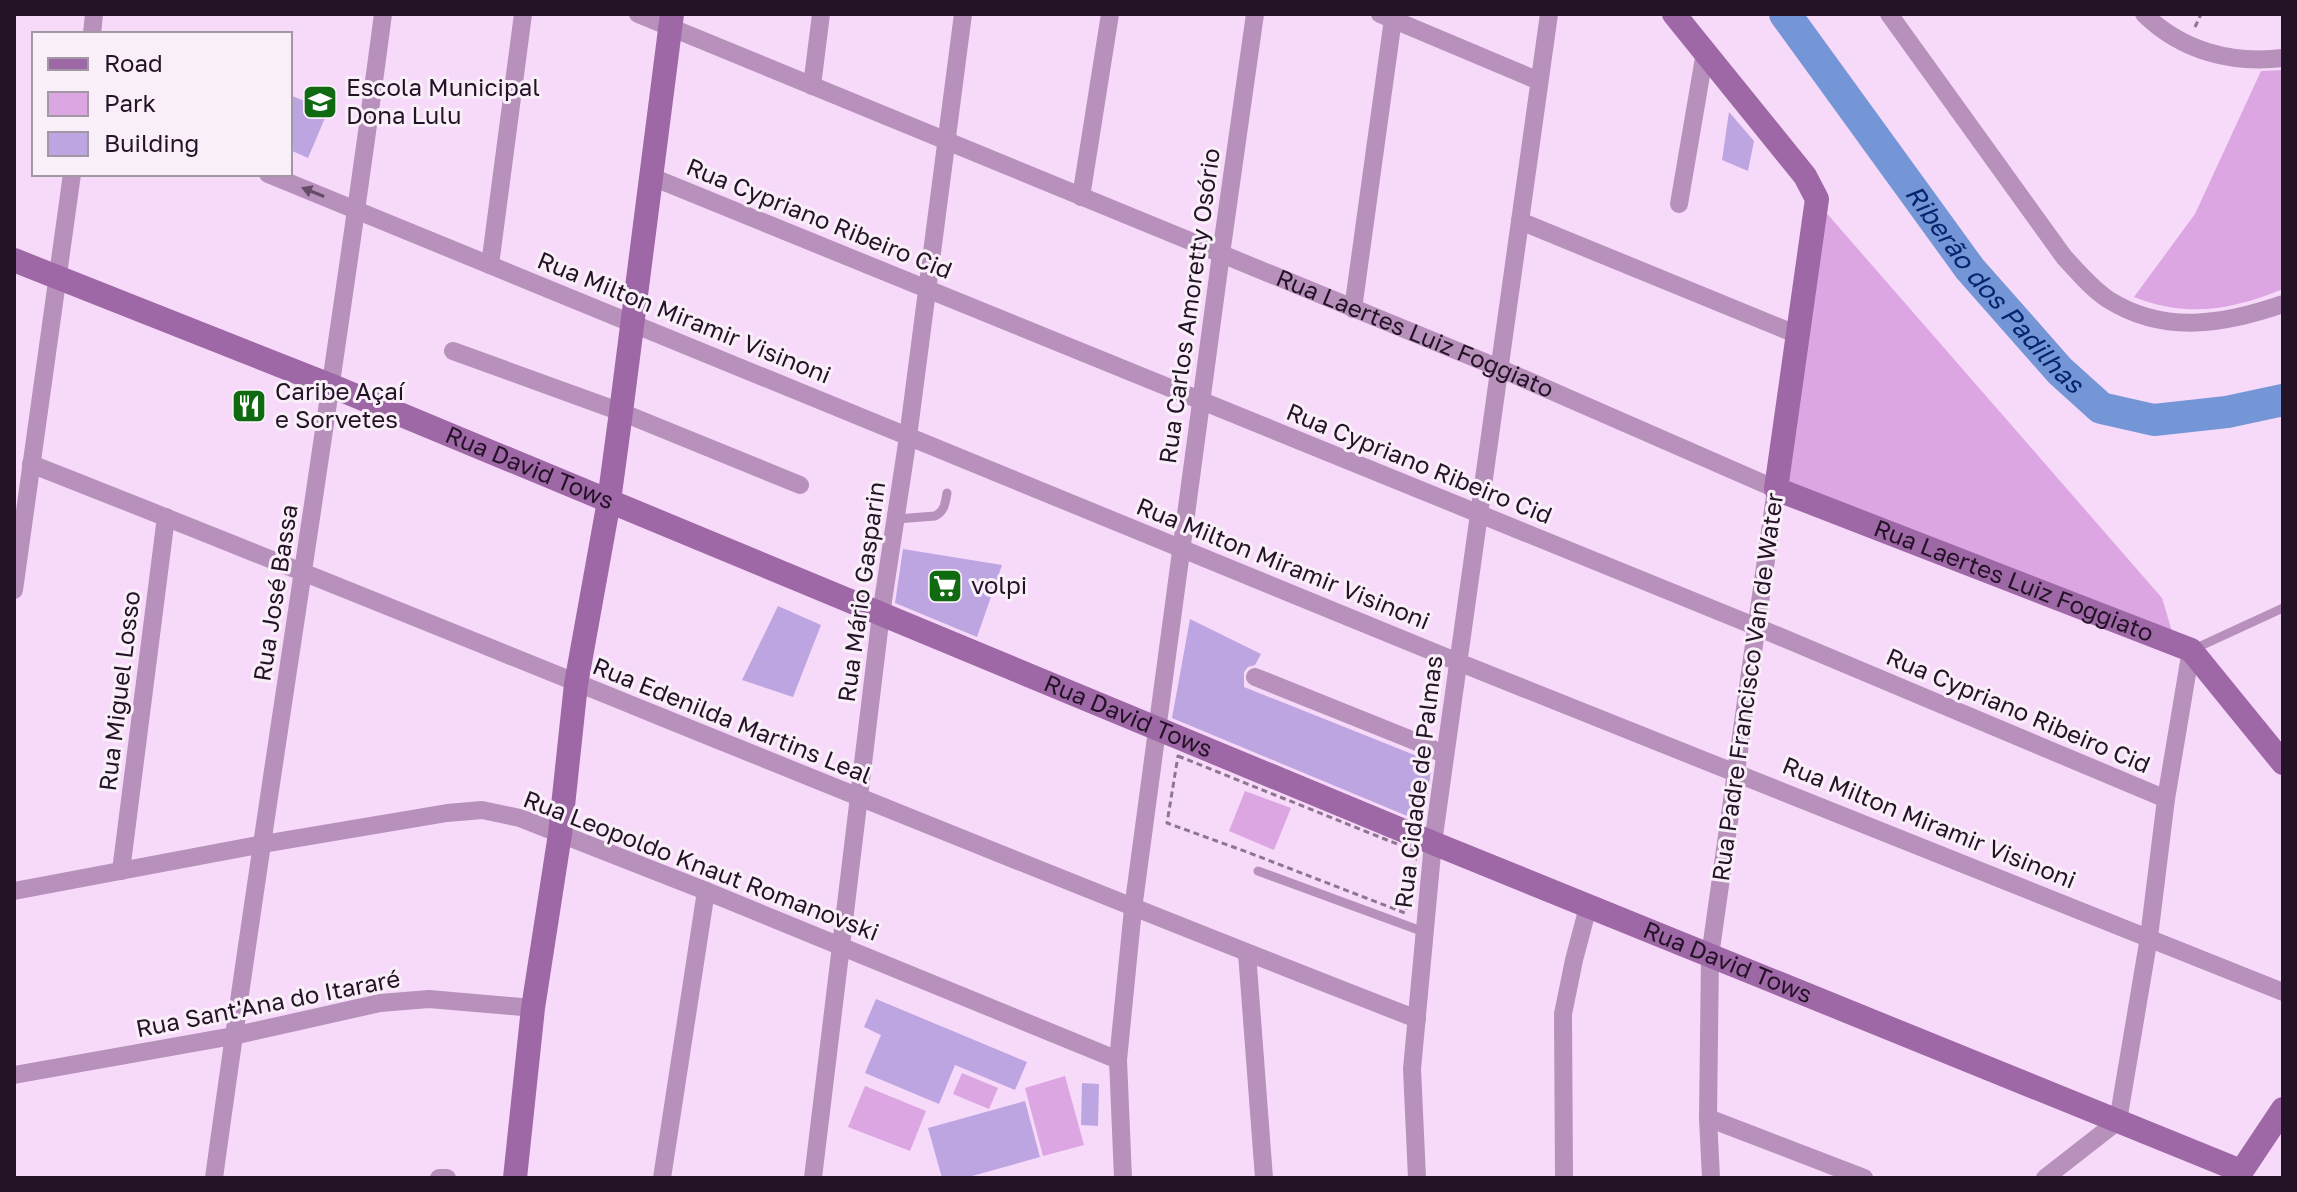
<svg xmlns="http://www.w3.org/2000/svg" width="2297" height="1192" viewBox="0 0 2297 1192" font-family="'Golos Text',sans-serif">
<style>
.green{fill:#dba6e1}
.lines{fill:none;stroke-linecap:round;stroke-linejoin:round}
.river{stroke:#7596d6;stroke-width:32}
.building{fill:#bda5e1}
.path{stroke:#8d7690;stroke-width:3;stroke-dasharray:6 4;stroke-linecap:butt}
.lane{stroke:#b791bb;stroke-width:9}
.street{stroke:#b791bb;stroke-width:18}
.secondary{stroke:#9e67a5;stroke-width:24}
.oneway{fill:#664c69}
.labels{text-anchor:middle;stroke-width:6;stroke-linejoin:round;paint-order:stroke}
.poi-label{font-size:24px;fill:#241326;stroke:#f9eff9;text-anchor:start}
.street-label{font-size:24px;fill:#241326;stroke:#f9eff9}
.water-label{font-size:26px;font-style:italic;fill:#05256f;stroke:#f9eff9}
</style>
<rect width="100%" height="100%" fill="#f7dafa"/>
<g class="green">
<path d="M2283,70v219c-52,21 -96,29 -149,8l61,-83 66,-143z"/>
<polygon points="1823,209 2162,598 2174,638 1784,490"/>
<polygon points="1245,791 1291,808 1274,850 1229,831"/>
<polygon points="962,1073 998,1088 989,1109 953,1094"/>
<polygon points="1065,1076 1084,1145 1043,1156 1025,1088"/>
<polygon points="865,1086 926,1111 910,1151 848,1127"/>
</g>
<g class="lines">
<path class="river" id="s1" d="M1785,14l185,255 90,102 41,37 53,12 73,-8 56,-12"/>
</g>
<g class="building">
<polygon points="290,95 328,111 308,158 290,150"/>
<polygon points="1729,112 1754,141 1748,171 1722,160"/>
<polygon points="903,549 1002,565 977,637 895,603"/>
<polygon points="778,606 821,625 793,697 742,680"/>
<polygon points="1190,619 1261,654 1255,665 1248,667 1244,672 1244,687 1432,762 1424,823 1172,718"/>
<polygon points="876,999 1027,1062 1015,1090 955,1065 939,1104 865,1073 881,1035 864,1027"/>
<polygon points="1082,1083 1099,1084 1098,1126 1081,1125"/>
<polygon points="1025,1101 1040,1157 965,1178 942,1178 928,1128"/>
</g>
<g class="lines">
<g class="path">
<polyline points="2195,27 2201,14"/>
<polygon points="1178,756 1417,852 1405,913 1247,852 1167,823"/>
</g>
<g class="lane">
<path d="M896,519l39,-3c10,-5 10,-13 12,-23"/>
<polyline points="2194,649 2283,608"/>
<polyline points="1258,871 1424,932"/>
</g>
<g class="street">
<path id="s2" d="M638,14l861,354 277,121 -66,467 -2,162 3,60"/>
<polyline points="1380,14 1539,81"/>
<path d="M1889,14l175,243c14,15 28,32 45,43 56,35 116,24 174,4"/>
<path d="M2144,14c38,37 87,50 139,44"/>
<polyline points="92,34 94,14"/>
<polyline points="812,86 821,14"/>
<polyline points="268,174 1458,662 2283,992"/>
<polyline points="652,177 1757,627 2166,799"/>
<polyline points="1081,197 1110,14"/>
<polyline points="1679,204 1705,52"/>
<polyline points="1520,221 1798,335"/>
<polyline points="490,265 523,14"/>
<polyline points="1353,309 1393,19"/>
<polyline points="453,351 621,412 800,485"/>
<path d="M31,464c463,182 922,375 1386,555"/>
<polyline points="14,590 72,174"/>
<polyline points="1255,677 1422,744 1445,755"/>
<polyline points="121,871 166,517"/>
<polyline points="14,891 263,844 447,813 482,810 520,818 706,891 1118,1060"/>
<polyline points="1247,953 1264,1178"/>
<polyline points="14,1075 233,1036 380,1003 429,999 533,1008"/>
<polyline points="1708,1118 1864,1178"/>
<path d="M214,1178c53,-389 118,-775 169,-1164"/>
<polyline points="439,1178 447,1178"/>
<polyline points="662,1178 706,891"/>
<polyline points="813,1178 881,614 908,437 963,14"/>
<polyline points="1123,1178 1118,1060 1133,909 1221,254 1255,14"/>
<polyline points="1417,1178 1412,1069 1433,843 1549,14"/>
<polyline points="1564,1178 1563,1014 1574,960 1588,907"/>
<polyline points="2045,1178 2118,1121 2149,937 2166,799 2191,650"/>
</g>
<g class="secondary">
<path id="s3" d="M1674,14l131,162 12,23 -41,290 415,161 92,113"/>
<path id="s4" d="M14,260l318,126 1101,457 808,328"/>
<polyline points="515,1178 533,1008 560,834 576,684 609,501 621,412 672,14"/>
<polyline points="2237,1178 2283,1109"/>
</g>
</g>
<defs><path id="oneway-solid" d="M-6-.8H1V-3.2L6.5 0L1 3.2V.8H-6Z" transform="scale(2)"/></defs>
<use class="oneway" href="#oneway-solid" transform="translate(313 192) rotate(-158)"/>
<defs>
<g id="school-square" transform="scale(1.8)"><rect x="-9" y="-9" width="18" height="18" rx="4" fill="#106a12" stroke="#f9eff9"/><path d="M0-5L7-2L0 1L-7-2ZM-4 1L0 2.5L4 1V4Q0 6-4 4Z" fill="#fff"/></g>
<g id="restaurant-square" transform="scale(1.8)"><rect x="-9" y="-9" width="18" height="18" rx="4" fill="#106a12" stroke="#f9eff9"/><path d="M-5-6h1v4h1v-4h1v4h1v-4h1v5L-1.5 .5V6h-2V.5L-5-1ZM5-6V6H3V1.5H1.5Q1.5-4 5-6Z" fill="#fff"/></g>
<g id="supermarket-square" transform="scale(1.8)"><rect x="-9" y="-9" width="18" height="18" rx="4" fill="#106a12" stroke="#f9eff9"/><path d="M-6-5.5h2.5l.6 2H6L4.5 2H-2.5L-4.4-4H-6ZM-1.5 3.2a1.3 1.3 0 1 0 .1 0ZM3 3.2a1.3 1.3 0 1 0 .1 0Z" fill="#fff"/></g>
</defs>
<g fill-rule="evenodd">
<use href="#school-square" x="320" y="102"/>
<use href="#restaurant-square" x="249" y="406"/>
<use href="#supermarket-square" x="945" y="586"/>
</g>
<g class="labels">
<g class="poi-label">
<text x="346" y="96">Escola Municipal<tspan x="346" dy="28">Dona Lulu</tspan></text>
<text x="275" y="400">Caribe Açaí<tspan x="275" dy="28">e Sorvetes</tspan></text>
<text x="971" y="594">volpi</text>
</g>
<g class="street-label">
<text transform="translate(819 219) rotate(22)" y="8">Rua Cypriano Ribeiro Cid</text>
<text transform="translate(1190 306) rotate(-82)" y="8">Rua Carlos Amoretty Osório</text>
<text transform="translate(684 318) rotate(22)" y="8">Rua Milton Miramir Visinoni</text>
<text dy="8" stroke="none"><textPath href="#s2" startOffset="840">Rua Laertes Luiz Foggiato</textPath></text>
<text transform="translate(1419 464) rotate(22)" y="8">Rua Cypriano Ribeiro Cid</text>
<text dy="8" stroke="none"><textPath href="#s4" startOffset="556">Rua David Tows</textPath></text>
<text transform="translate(1283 564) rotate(22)" y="8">Rua Milton Miramir Visinoni</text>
<text dy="8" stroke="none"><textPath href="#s3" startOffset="782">Rua Laertes Luiz Foggiato</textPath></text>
<text transform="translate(862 592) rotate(-82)" y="8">Rua Mário Gasparin</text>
<text transform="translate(276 593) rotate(-81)" y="8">Rua José Bassa</text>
<text transform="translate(1748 687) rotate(-82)" y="8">Rua Padre Francisco Van de Water</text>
<text transform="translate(120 691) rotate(-83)" y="8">Rua Miguel Losso</text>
<text transform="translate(2018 711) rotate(23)" y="8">Rua Cypriano Ribeiro Cid</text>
<text dy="8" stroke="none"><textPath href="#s4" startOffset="1204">Rua David Tows</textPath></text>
<text transform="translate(732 721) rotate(22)" y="8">Rua Edenilda Martins Leal</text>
<text transform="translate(1419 782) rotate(-83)" y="8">Rua Cidade de Palmas</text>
<text transform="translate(1929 823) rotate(22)" y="8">Rua Milton Miramir Visinoni</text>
<text transform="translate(701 866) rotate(21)" y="8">Rua Leopoldo Knaut Romanovski</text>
<text dy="8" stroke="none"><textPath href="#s4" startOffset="1852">Rua David Tows</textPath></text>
<text transform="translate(268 1004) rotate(-11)" y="8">Rua Sant'Ana do Itararé</text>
</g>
<g class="water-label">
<text dy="9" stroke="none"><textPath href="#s1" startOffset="346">Riberão dos Padilhas</textPath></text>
</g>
</g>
<rect width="2297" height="1192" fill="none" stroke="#241326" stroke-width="32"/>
<rect x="32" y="32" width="260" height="144" fill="#f9eff9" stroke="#a497a5" stroke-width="2"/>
<rect x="48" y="58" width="40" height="12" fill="#9e67a5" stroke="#a497a5" stroke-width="2"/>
<text x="104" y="72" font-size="24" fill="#241326">Road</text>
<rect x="48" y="92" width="40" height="24" fill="#dba6e1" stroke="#a497a5" stroke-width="2"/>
<text x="104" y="112" font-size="24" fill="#241326">Park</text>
<rect x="48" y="132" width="40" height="24" fill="#bda5e1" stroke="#a497a5" stroke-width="2"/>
<text x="104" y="152" font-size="24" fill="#241326">Building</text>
</svg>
